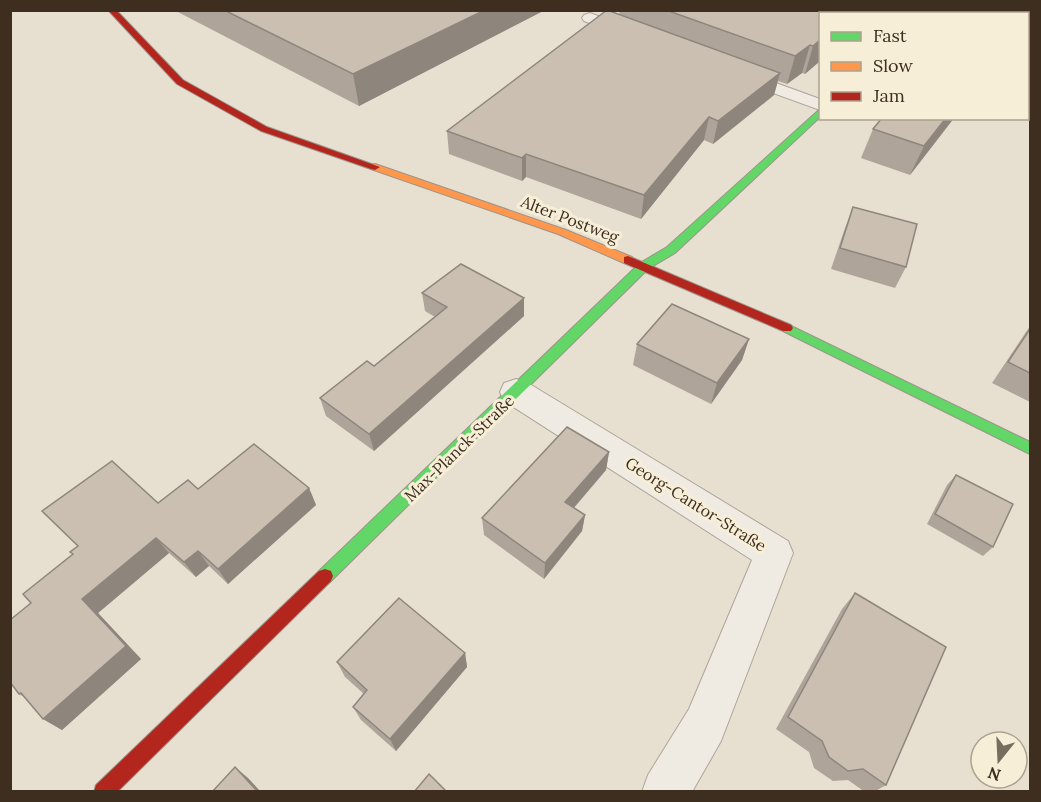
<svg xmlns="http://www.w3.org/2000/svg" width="1041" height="802" viewBox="0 0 1041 802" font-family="Lora,serif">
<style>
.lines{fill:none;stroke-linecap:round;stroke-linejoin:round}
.lane-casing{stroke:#ada599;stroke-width:2}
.street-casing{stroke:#ada599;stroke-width:2}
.fast-casing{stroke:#9c958a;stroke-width:2}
.slow-casing{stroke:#9c958a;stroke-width:2}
.jam-casing{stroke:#9c958a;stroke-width:2}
.lane{fill:#efebe3;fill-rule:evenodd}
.street{fill:#efebe3;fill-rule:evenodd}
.fast{fill:#63d668;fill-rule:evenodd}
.slow{fill:#ff974d;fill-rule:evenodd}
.jam{fill:#b3261e;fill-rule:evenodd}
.wall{fill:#afa499}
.shaded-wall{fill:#8e867d}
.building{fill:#cbbfb2;stroke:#8e867d;stroke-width:1.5}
.labels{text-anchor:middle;stroke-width:6;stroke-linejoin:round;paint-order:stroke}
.street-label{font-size:16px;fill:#3d2e20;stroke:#f7eed8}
</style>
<rect width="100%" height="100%" fill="#e7e0d1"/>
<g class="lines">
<g class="lane-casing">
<g id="lane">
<polygon points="590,13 635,30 637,33 629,38 584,21 582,18 584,15"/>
<polygon points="743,71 820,99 820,110 737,80 734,76 737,72"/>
</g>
</g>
<g class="street-casing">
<g id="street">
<polygon points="925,10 945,10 943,14 923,14"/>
<rect x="1028" y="48" width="2" height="12"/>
<polygon points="516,379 528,383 788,541 793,553 721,741 692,792 642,792 648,775 689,709 752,560 504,401 500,392 504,383"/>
</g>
</g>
<g class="fast-casing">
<g id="fast">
<polygon points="820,109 820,117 675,253 648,269 331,581 325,583 319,581 317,576 319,571 640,263 667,247"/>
<polygon points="787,324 1030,442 1030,454 783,331 781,328 783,325"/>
</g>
</g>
<g class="slow-casing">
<polygon id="slow" points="375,164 566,230 632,257 634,260 632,263 624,263 558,234 371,169 371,165"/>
</g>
<g class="jam-casing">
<g id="jam">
<polygon points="108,10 116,10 183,80 267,127 380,167 375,170 371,169 261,131 177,84"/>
<polygon points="628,256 791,325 793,328 791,331 783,331 624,263 624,257"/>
<polygon points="325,569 331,571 333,576 331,581 117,792 94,792 96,785 319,571"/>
</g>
</g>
<use href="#lane" class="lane"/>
<use href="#street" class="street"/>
<use href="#fast" class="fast"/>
<use href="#slow" class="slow"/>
<use href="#jam" class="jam"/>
</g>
<g class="wall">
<polygon points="174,10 545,10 359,106"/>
<polygon points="620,10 885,10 881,14 820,14 820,61 805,74 802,73 787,84 778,81 774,95 713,144 704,140 641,219 526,177 522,181 449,154 447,131 619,15"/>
<polygon points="947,10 1030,10 1030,20 1028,24 1028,14 946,14"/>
<polygon points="882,118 954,118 910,175 861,158 873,129"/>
<polygon points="853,207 906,267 895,288 831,269 845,228"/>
<polygon points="422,293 524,298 524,316 374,451 326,416 320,398 374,366 435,317 425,311"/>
<polygon points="1030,326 1030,402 992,383"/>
<polygon points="749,339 742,360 711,404 633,365 637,344"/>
<polygon points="609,452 606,470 574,508 585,515 582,531 544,579 484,535 482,518"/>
<polygon points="956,475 993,547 983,556 927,524 947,485"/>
<polygon points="309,488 316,505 228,584 209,566 196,577 169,553 98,613 141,659 62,730 43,719 24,697 19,694 31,603 73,554 158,503 198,489"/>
<polygon points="855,593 886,785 874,792 865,792 848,780 833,781 814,768 809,752 776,729 842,609"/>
<polygon points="465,653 467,667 396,751 361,720 353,707 364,694 345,677 337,662"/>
</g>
<g class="shaded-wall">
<polygon points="485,10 545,10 359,106 353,74"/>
<polygon points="860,10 885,10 881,14 856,14"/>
<polygon points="1030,11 1030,20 1028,24 1028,15"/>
<polygon points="820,40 820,61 805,74 813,46"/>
<polygon points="810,45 802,73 787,84 795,56"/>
<polygon points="780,73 774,95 713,144 718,121"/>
<polygon points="709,117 704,140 641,219 644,195"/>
<polygon points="946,118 954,118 910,175 924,146"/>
<polygon points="526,154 526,177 522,181 522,158"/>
<polygon points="524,298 524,316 374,451 369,434"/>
<polygon points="749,339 742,360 711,404 717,383"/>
<polygon points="609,452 606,470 564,519 565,502"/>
<polygon points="309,488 316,505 228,584 218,569"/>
<polygon points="585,515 582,531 544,579 545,563"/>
<polygon points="156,538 169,553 98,613 141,659 62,730 43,719 82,599"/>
<polygon points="198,551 209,566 196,577 184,562"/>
<polygon points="465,653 467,667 396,751 390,739"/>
<polygon points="235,767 248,778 261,792 258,792"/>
</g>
<g class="building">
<polygon points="224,10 485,10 353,74"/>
<polygon points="607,10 780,73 718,121 709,117 644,195 526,154 522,158 447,131"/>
<polygon points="666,10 860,10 856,14 820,14 820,40 813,46 810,45 795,56"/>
<polygon points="977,10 1030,10 1030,11 1028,15 1028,14 974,14"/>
<polygon points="882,118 946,118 924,146 873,129"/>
<polygon points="853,207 917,224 906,267 840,248"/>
<polygon points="461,264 524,298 369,434 320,398 367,361 374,366 447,307 422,293"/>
<polygon points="672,304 749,339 717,383 637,344"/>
<polygon points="1030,329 1030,373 1008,362"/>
<polygon points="567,427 609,452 565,502 585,515 545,563 482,518"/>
<polygon points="254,444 309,488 218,569 198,551 184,562 156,538 82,599 126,646 43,719 21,693 19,694 10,682 10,620 31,603 23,594 73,554 70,552 78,546 42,511 112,461 158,503 188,480 198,489"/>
<polygon points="956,475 1013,504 993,547 935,514"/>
<polygon points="855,593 946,647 886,785 863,769 848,771 829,757 822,741 788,717"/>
<polygon points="399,598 465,653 390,739 353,707 367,690 337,662"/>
<polygon points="235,767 258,792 212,792"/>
<polygon points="429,774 447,792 414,792"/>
</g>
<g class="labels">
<g class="street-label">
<text transform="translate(570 219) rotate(21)" y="6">Alter Postweg</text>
<text transform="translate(459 448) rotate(-44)" y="6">Max-Planck-Straße</text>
<text transform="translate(696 504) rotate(32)" y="6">Georg-Cantor-Straße</text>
</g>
</g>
<rect width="1041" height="802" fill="none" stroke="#3d2e20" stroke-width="24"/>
<rect x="819" y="12" width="210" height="108" fill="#f7eed8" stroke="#ada18e" stroke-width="1.5"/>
<rect x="831" y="32" width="30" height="9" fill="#63d668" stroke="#ada18e" stroke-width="1.5"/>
<text x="873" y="42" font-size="18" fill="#3d2e20">Fast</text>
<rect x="831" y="62" width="30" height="9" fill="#ff974d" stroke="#ada18e" stroke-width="1.5"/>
<text x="873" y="72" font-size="18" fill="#3d2e20">Slow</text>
<rect x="831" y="92" width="30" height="9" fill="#b3261e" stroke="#ada18e" stroke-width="1.5"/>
<text x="873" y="102" font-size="18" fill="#3d2e20">Jam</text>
<g transform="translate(999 760) rotate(198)"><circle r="28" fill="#f7eed8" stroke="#ada18e" stroke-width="1.5"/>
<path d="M0-4.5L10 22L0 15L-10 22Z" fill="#786c5e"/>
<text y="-9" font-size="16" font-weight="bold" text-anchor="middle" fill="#3d2e20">N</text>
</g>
</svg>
